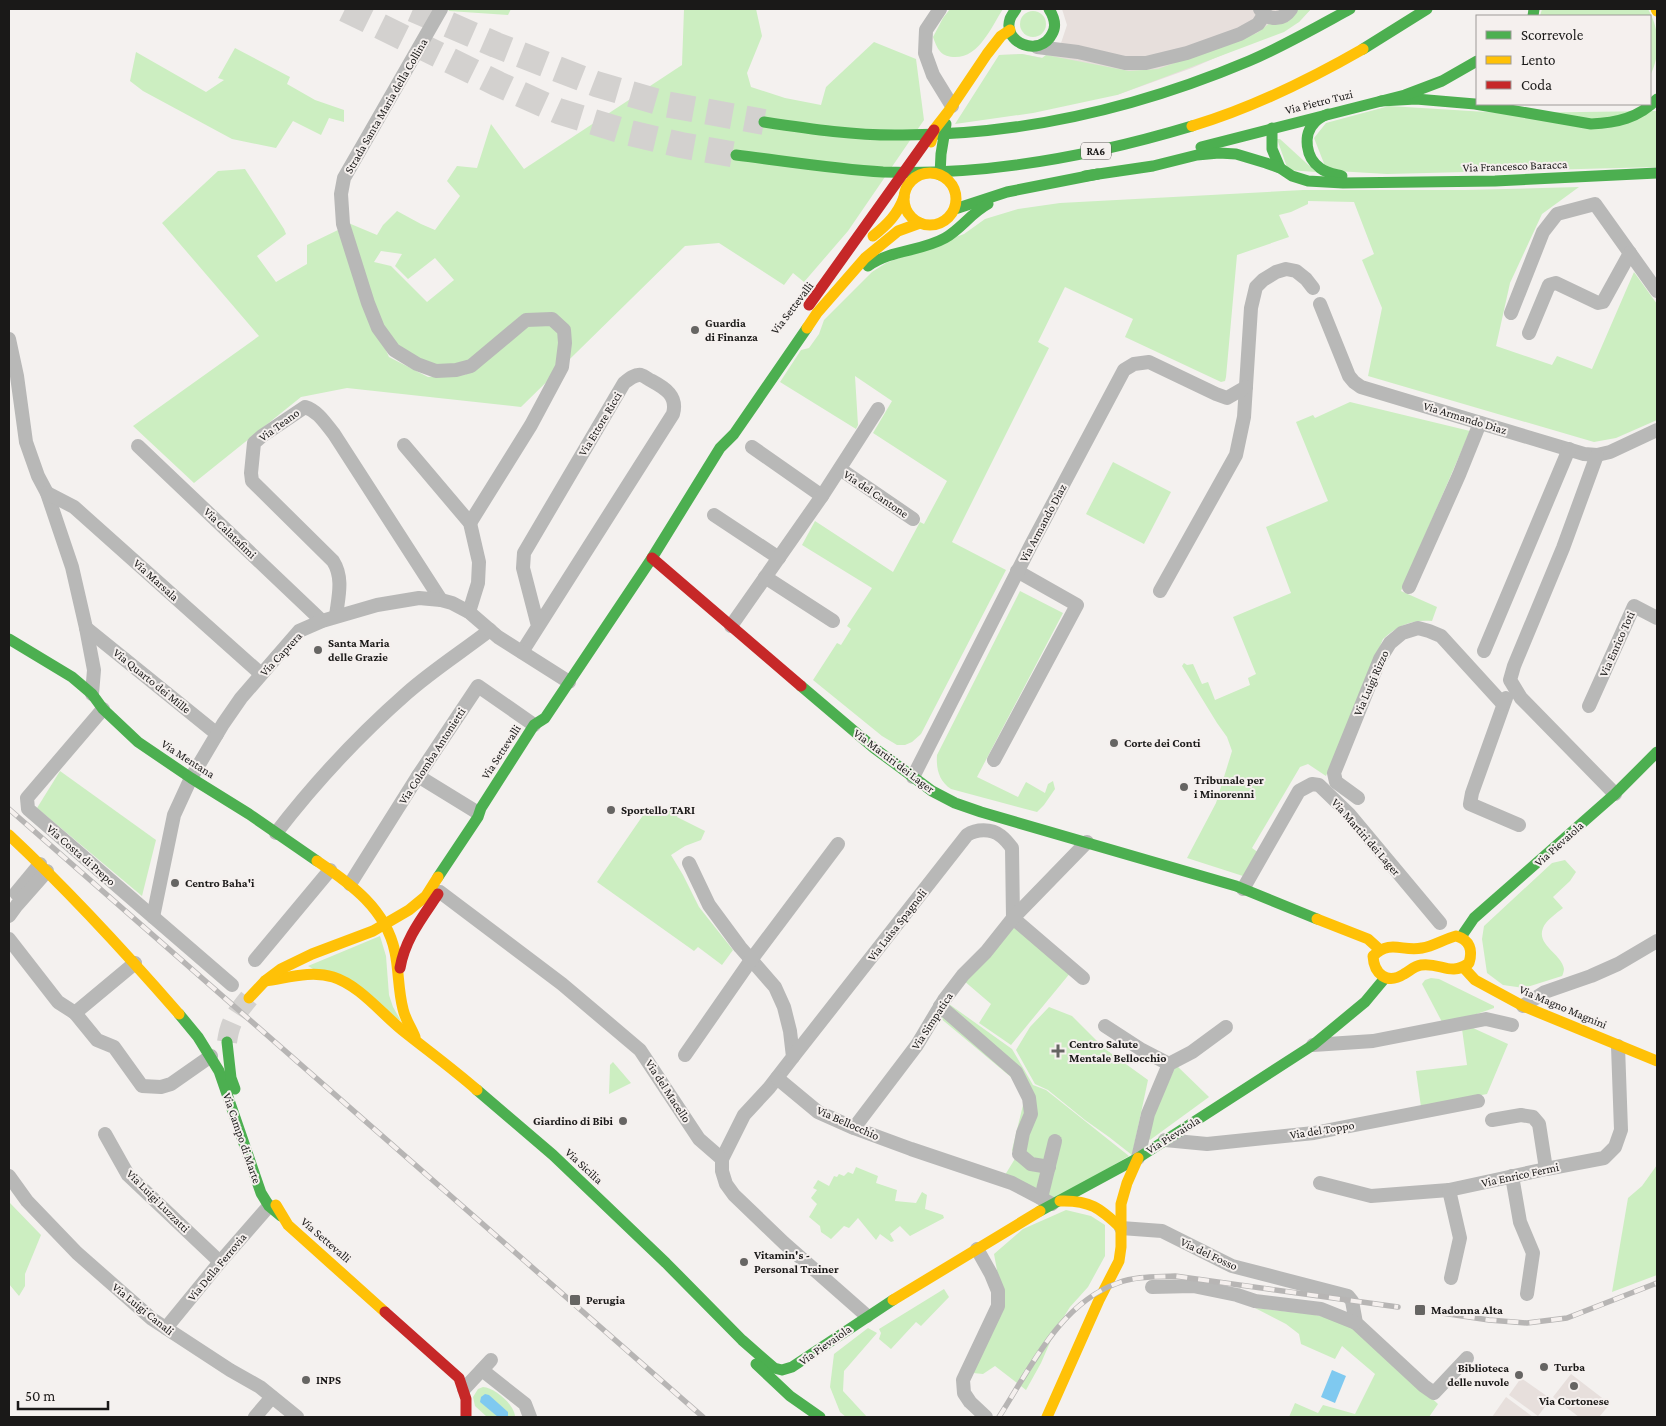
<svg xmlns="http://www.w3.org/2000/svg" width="1666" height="1426" viewBox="0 0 1666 1426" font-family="'Crimson Pro',serif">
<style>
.built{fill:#e7dfdc}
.green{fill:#cceec1;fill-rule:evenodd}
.water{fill:#7fc9f0}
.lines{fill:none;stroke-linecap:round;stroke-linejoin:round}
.secondary-tunnel{stroke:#d3d1cf;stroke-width:20;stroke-dasharray:20 10;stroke-linecap:butt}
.highway-tunnel{stroke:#d3d1cf;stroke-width:26;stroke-dasharray:26 13;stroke-linecap:butt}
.street{stroke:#b8b8b7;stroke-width:14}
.fast{stroke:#4caf50;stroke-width:11}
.slow{stroke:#ffc107;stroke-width:11}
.jam{stroke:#c62828;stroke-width:11}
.rail-casing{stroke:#b7b5b4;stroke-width:5.5}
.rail{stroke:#f5f0ee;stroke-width:4;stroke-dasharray:11;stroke-linecap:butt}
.poi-dot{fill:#666563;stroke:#f5f0ee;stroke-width:2}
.labels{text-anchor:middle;stroke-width:4;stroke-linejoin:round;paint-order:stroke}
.shield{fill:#f5f0ee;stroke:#5c5a58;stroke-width:1}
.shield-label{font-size:11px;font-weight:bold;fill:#1a1918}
.street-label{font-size:12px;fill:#1a1918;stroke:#f5f0ee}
.poi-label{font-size:12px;font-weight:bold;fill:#1a1918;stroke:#f5f0ee;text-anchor:start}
</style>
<rect width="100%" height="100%" fill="#f4f1ef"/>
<g class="built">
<polygon points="1062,9 1311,9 1299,22 1192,68 1117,95 999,55 1022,54 1043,58 1061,43 1067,25"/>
<polygon points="1571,1374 1610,1404 1599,1417 1579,1417 1553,1397"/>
<polygon points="1521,1378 1551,1399 1538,1416 1509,1395"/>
<polygon points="1506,1397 1533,1417 1492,1417"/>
</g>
<g class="green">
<polygon points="448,9 511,9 508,15 449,11"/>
<path d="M684,9h72l6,27 -15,37 4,14 34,11 36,7 5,-18 48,-45 42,17 8,61 -76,111 -44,51 -11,-9 -9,12 -65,-42 -34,3 -164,161 -174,-19 -46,9 -107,86 -61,-57 126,-90 -97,-113 56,-52 27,-2 39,60 2,5 -29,22 19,26 31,-18v-19l31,-15 28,76 23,51 39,20 37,-2 59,-62 -28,26 -40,31 -36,-5 -42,-37 -32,-106 31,13 6,-10 14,-14 24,13 14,6 25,-34 -13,-15 10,-15 20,2 14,-44 33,45 158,-104zM381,251l21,3 -7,12 13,13 27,-21 19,22 -27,22 -36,-36 -17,-4z"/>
<path d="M950,9h53c-12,18 -24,50 -50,48 -13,-1 -16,-9 -20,-20l10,-19z"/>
<polygon points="1297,9 1311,9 1299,22 1284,32 1117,95 1033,113 955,124 999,55 1022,54 1042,58 1046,55 1129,71 1158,69 1257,33 1270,23 1288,22"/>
<path d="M1542,9h106c12,21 13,45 2,67v-60h-110z"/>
<circle cx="1033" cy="24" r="13"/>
<polygon points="235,48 290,77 287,84 315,100 344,110 344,122 329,118 321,135 293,121 276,148 232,139 143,91 130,81 136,52 206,92 224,80 218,78"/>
<polygon points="1389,106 1503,113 1657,111 1657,167 1387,174 1336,171 1325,166 1314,138 1326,123"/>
<polygon points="1277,139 1280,139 1316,172 1288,170"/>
<polygon points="1579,187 1542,214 1510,283 1496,346 1552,365 1557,356 1592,369 1634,272 1657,304 1657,420 1616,438 1594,442 1368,376 1382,308 1362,260 1374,254 1354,202 1308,201 1308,204 1291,212 1279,215 1289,237 1237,255 1226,377 1225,381 1221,382 1125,337 1133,319 1065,287 1038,342 1049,348 952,542 1006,570 921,734 912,742 905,745 897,745 882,736 813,680 837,643 841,645 851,629 847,626 872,588 802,545 815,521 893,572 920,522 924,524 947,481 873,433 892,401 855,376 858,425 856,429 780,382 801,350 809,348 819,334 824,320 872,272 886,263 964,234 985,219 1018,209 1060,203 1303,190 1465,190"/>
<path d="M1350,402l120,29 -69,160 36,16 -5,14c-20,-2 -35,5 -49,18l-57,137 -18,-12 -8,3 -48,81 7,5 -16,23 -56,-18 29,-55 16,-52 -5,-14 -10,-14 -35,-57 2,-3 3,2 6,-1 9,20 6,-2 7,18 35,-15 -2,-7 8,-4 -23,-57 58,-24 -25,-66 62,-26 -32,-79 17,-7 2,3z"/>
<polygon points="1113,462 1171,492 1144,544 1086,514"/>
<path d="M1020,591l43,22 -86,164 41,20 8,-15 19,11 3,-9 5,-3 2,8 -11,16 -7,7 -86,-23c-12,-8 -15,-20 -14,-34z"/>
<polygon points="60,771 156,840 142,896 37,808"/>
<polygon points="670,809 680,810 677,817 705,831 701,840 685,846 671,855 683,875 699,907 733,950 722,965 698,947 694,951 597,882 646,811"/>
<path d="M1565,860l11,12 -6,9 -17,16 10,11c-6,5 -17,12 -20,20 -7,17 19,26 21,41 0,1 -1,6 -2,7l-38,12 -21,-3 -16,-12 -5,-34 2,-13 68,-63z"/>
<polygon points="1012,922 1071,972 1011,1045 979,1023 991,1004 963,980"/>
<polygon points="380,936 386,956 389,995 393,1007 401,1021 308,966"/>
<polygon points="1431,978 1439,979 1494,1006 1494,1008 1471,1016 1442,1022 1422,984 1425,980"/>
<polygon points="949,1004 1012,1049 1033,1085 1046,1090 1129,1156 1052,1201 1005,1175 1016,1157 1012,1150 1024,1101 1012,1078 939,1017"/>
<polygon points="1049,1007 1072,1016 1105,1049 1148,1080 1132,1155 1109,1137 1085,1120 1048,1090 1035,1084 1016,1050 1030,1027"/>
<polygon points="1473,1028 1508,1044 1487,1094 1421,1107 1416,1071 1467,1065 1462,1029"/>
<polygon points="613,1062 631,1083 609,1094 610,1065"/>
<polygon points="1176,1065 1209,1097 1150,1140 1145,1135"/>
<polygon points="1657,1165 1657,1275 1612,1292 1628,1198 1642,1186"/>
<polygon points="856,1167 878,1176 876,1183 897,1190 895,1201 916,1203 922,1192 927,1195 925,1209 943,1215 944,1218 910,1236 900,1226 890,1234 894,1241 891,1242 880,1234 876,1240 858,1218 849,1228 844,1226 831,1239 821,1232 820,1226 809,1217 817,1204 811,1198 817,1190 813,1188 818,1180 829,1186 834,1176 837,1177 839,1174 844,1176 848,1172 853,1174"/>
<polygon points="9,1202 41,1235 25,1274 25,1286 19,1296 9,1284"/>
<polygon points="1066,1210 1091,1216 1105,1225 1105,1256 1088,1287 1070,1307 1055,1331 1041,1363 1026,1390 995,1366 983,1374 973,1373 999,1281 994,1254 1023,1229"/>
<polygon points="944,1289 949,1297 921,1326 916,1322 891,1349 879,1339 881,1333 879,1329"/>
<polygon points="1255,1308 1310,1314 1349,1322 1438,1404 1429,1417 1289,1417 1295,1403 1318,1413 1323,1405 1355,1414 1375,1374 1342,1346 1335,1359 1301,1344 1299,1334 1286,1324"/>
<polygon points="868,1328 877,1333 844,1371 843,1391 867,1417 846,1417 840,1412 830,1387 834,1354"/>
<path d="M483,1387c12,1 32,18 32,30h-28l-12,-11 -2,-9 5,-8z"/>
</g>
<g class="water">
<polygon points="1332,1370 1346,1376 1335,1403 1321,1397"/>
<polygon points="485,1394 489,1395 508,1412 508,1417 498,1417 480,1402 481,1397"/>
</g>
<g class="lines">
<path class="secondary-tunnel" d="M227,1042c3,-21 9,-28 22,-44"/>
<g class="highway-tunnel">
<polyline points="345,9 498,84 558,111 626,132 681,145 736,155"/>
<polyline points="413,9 496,45 596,84 665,104 764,122"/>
</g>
<g class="street">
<polyline points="441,9 344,178 341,194 343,224 368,303 378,328 394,350 417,364 436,371 456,370 471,366 526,320 552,319 564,330 565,343 562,367 531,425 470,523"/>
<polyline points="940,9 926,30 925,53 933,75 952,106"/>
<path d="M1260,9c8,12 23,12 31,0"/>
<polyline points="1037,47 1078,52 1125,63 1146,63 1187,53 1240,34 1258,24 1264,15"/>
<polyline points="1320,304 1349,376 1354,382 1361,387 1584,454 1597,455 1610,452 1657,430"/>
<polyline points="1511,313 1543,232 1557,214 1595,204 1657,291"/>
<polyline points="1529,333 1549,285 1556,283 1598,303 1603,302 1630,253"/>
<polyline points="9,339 17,376 26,442 38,476 47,493 72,567 86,628 94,670 92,694"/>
<polyline points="404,445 470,523 479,562 478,583 469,612"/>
<polyline points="138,446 322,621"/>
<polyline points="752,447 822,496"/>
<polyline points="1597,455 1563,548 1514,666 1510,680 1521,698 1615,794"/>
<polyline points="840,469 913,519"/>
<polyline points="47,493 74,507 261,674"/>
<polyline points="714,515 779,558"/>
<polyline points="765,577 833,621"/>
<polyline points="1409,587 1459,475 1480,423"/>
<polyline points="1160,591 1236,455 1244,417 1251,308 1256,287 1263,280 1276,272 1286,269 1296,271 1306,279 1313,288"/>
<path d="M336,616c2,-18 8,-38 -3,-55l-81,-80 -1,-8 3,-30 8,-7 43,-29c13,4 20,16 29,27l107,166"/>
<polyline points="731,626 822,496 878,409"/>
<polyline points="86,628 217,734"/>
<polyline points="1484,651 1569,449"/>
<path d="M522,652l151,-238c5,-18 -8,-26 -21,-33 -3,-1 -7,-5 -11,-6 -6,-1 -12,4 -17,8l-100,170 -1,15 15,58"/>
<polyline points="1506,698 1472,793 1470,804 1519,825"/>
<polyline points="1589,706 1634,606 1657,618"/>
<polyline points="103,709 27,798 28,809 232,985"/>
<polyline points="994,760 1077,605 1017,571"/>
<polyline points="418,776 475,811"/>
<polyline points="913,777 1031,545 1124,370 1134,364 1149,362 1216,394 1227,398 1246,387"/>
<polyline points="1358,798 1336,782 1334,773 1380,659 1390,643 1402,633 1418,628 1429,631 1441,636 1503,704"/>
<path d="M276,833c40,-52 82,-97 131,-140 26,-23 56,-42 83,-63"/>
<polyline points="689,863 709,905 740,947 775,987 784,1007 790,1031 793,1057 769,1088 744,1115 722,1159"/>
<polyline points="350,884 418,776 478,686 534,725"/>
<polyline points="1243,889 1299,791 1312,784 1319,785 1349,814 1440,923"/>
<polyline points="440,892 562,984 640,1050 699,1139 722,1159 722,1171 726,1184 734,1195 784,1243 867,1316"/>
<polyline points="16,893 40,864"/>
<polyline points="9,916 17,905 47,871"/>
<polyline points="153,917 174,815 191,778 223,724 241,698 299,631 322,621 377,605 419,598 441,600 452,603 469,612 498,637 569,682"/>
<polyline points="1013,918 1083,978"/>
<polyline points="9,939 58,1002 75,1013"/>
<polyline points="255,960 330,870"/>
<polyline points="135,963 75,1013 97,1040 114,1047 142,1086 161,1087 171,1084 211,1056"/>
<polyline points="940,1006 1016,1072 1029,1098 1031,1114 1023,1133 1019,1154 1031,1164 1049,1167"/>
<polyline points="1523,1006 1545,992 1591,976 1618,964 1657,941"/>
<polyline points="1105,1026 1142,1050 1169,1064"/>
<polyline points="1313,1045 1373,1041 1486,1019 1512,1025"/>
<polyline points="685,1055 751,960 838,844"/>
<path d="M793,1057l174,-222c9,-6 24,-7 34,1 4,3 8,8 11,12l1,70"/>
<polyline points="777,1078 818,1112 854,1128 911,1149 1012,1183 1052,1204"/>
<polyline points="1492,1120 1521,1115 1533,1117 1539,1124 1546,1169"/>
<polyline points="854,1128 917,1045 944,1000 963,975 986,952 1013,918 1087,842"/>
<polyline points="105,1134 128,1175 220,1262"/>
<polyline points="1165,1140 1207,1144 1314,1133 1478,1101"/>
<polyline points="1138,1158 1148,1114 1169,1064 1192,1052 1226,1027"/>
<polyline points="9,1176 27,1201 77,1253 152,1319 230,1370 260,1387 297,1417"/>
<polyline points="1512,1176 1520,1222 1533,1253 1527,1294"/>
<polyline points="1320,1183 1371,1196 1449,1190 1546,1169 1604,1158 1615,1147 1621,1130 1618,1046"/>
<polyline points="1449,1190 1460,1238 1451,1278"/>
<polyline points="1041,1198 1055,1141"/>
<polyline points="1121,1228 1162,1231 1232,1266 1348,1296 1352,1301 1356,1323 1424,1386 1434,1393 1467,1358"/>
<polyline points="977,1249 991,1274 998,1291 998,1306 963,1380 964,1393 970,1402 986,1417"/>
<polyline points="1152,1287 1193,1286 1237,1295 1255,1301 1321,1309 1356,1323"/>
<polyline points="166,1328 220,1262 269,1206"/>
<polyline points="482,1370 525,1404 530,1417"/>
<polyline points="464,1389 491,1360"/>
<polyline points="255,1417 272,1397"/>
</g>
<g class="fast">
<path d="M1016,9c-2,3 -5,7 -6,10 -8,24 30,39 42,15 5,-8 2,-17 -3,-25"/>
<polyline points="1533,16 1534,9"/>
<polyline points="1363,49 1427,9"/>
<path d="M1381,101l35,-2 59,5 116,20c25,-1 48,-6 66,-25"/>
<path d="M1328,114c-5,2 -10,5 -13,8 -13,13 -9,36 5,46 6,5 14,6 22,8"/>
<path d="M764,122c46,7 93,14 139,13 119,0 237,-28 346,-74 35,-15 68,-34 101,-52"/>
<polyline points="1272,128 1272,149 1280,168"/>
<polyline points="1201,147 1405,95 1442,81 1477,61"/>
<path d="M736,155c49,6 98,14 147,17 105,4 209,-16 309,-46"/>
<polyline points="940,175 941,154 946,124"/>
<polyline points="1085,176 1153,166 1197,155 1219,153 1236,154 1266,163 1280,168 1292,176 1308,181 1343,183 1495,181 1657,173"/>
<polyline points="955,209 1007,192 1098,174"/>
<path d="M868,266c24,-17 52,-14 77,-28 16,-9 26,-25 43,-34"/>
<polyline points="9,639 72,677 92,694 103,709 138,742 191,778 249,814 317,861"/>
<polyline points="801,686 874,748 932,791 955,803 981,812 1236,886 1317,919"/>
<polyline points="438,877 478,817 481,808 534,725 545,718 652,558 720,448 734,434 807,328"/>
<polyline points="1461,937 1474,918 1615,794 1657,752"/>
<polyline points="179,1014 198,1037 219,1071 261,1193 269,1206 281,1216"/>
<polyline points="227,1042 231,1078 235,1089"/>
<polyline points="477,1090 553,1155 666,1263 742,1340 774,1368 782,1370 792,1367 893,1300"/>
<polyline points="1040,1211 1138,1158 1313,1045 1365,1002 1385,978"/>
<polyline points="756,1364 790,1396 820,1417"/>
</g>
<g class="slow">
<polyline points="1656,9 1657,11"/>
<path d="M1192,126c60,-18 117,-46 171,-77"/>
<polyline points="931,142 934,130 948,112 987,54 1001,36 1010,30"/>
<circle cx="930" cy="199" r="26"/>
<path d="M873,236c14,-11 25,-22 31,-39"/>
<polyline points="807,328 817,313 865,258 898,231 920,223"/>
<path d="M9,835c60,56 116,117 170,179"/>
<path d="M317,861c34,23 69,48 78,91 4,19 3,38 8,57 2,10 8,18 12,28"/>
<polyline points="1317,919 1368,939 1379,949"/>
<path d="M1456,936c14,4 17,14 13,27 -19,14 -28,-1 -48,2 -7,1 -11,6 -17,9 -17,11 -30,0 -31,-18 18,-17 29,-4 49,-8 12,-2 22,-9 34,-12z"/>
<polyline points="1464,968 1475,980 1523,1006 1657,1061"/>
<path d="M265,981c22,-3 46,-11 68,-4 26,8 48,36 69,53 25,20 51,39 75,60"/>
<polyline points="249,998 265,981 281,969 312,954 373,931 409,910 426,896 438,877"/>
<path d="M1060,1201c30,-1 40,7 61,27"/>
<polyline points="276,1205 288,1225 385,1312"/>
<polyline points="893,1300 1040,1211"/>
<polyline points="1047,1417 1099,1300 1119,1261 1121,1247 1121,1204 1127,1183 1138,1158"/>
</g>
<g class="jam">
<polyline points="809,305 934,130"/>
<polyline points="652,558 801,686"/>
<path d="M400,968c5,-29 22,-50 38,-74"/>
<polyline points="385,1312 459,1378 466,1399 466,1417"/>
</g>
<g class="rail-casing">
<g id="rail">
<polyline points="9,809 703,1417"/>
<polyline points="1442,1313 1489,1320 1527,1323 1567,1318 1657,1283"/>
<path d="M999,1417c31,-48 61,-114 119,-134 18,-7 38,-6 57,-7l223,31"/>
</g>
</g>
<use href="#rail" class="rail"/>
</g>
<g class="poi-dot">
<circle cx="695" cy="330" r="5"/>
<circle cx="318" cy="650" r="5"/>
<circle cx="1114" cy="743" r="5"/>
<circle cx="1184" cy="787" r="5"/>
<circle cx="611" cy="810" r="5"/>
<circle cx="175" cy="883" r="5"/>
<path d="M1055.5 1043.5h5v5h5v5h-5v5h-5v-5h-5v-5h5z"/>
<circle cx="623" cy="1121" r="5"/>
<circle cx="744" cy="1262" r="5"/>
<rect x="569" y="1294" width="12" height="12" rx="2.5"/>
<rect x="1414" y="1304" width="12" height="12" rx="2.5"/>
<circle cx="1544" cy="1367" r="5"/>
<circle cx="1519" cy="1375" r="5"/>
<circle cx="306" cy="1380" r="5"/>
<circle cx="1574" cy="1386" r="5"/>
</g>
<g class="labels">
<rect class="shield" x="1081" y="142.5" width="30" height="17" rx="4"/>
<g class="shield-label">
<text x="1096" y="155">RA6</text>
</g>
<g class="street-label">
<text transform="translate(1319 102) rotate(-14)" y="4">Via Pietro Tuzi</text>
<text transform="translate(386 106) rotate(-60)" y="4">Strada Santa Maria della Collina</text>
<text transform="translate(1515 166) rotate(-2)" y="4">Via Francesco Baracca</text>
<text transform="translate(792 308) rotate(-53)" y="4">Via Settevalli</text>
<text transform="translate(1465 418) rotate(17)" y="4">Via Armando Diaz</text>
<text transform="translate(600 424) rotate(-59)" y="4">Via Ettore Ricci</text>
<text transform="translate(279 425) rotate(-36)" y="4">Via Teano</text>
<text transform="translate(876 494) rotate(34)" y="4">Via del Cantone</text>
<text transform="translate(1043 523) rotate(-62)" y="4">Via Armando Diaz</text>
<text transform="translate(230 533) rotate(44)" y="4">Via Calatafimi</text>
<text transform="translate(156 580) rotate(42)" y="4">Via Marsala</text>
<text transform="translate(1617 644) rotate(-66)" y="4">Via Enrico Toti</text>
<text transform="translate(281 654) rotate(-47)" y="4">Via Caprera</text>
<text transform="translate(152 681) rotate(39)" y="4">Via Quarto dei Mille</text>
<text transform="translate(1371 683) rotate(-66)" y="4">Via Luigi Rizzo</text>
<text transform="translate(501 752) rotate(-57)" y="4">Via Settevalli</text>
<text transform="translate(432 756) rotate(-57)" y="4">Via Colomba Antonietti</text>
<text transform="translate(188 759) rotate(33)" y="4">Via Mentana</text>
<text transform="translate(894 761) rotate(37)" y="4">Via Martiri dei Lager</text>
<text transform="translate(1366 837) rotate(49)" y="4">Via Martiri dei Lager</text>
<text transform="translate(1559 844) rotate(-42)" y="4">Via Pievaiola</text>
<text transform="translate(81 855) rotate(41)" y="4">Via Costa di Prepo</text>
<text transform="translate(897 925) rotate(-52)" y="4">Via Luisa Spagnoli</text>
<text transform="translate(1563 1007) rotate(23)" y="4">Via Magno Magnini</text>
<text transform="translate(932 1021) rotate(-57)" y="4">Via Simpatica</text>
<text transform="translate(668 1091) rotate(57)" y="4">Via del Macello</text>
<text transform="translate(848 1123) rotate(24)" y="4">Via Bellocchio</text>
<text transform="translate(1322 1130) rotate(-9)" y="4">Via del Toppo</text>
<text transform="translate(1173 1135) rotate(-32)" y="4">Via Pievaiola</text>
<text transform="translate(242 1138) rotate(71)" y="4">Via Campo di Marte</text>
<text transform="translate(584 1166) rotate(43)" y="4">Via Sicilia</text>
<text transform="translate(1520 1175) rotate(-12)" y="4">Via Enrico Fermi</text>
<text transform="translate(158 1201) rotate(45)" y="4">Via Luigi Luzzatti</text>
<text transform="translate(326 1240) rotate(41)" y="4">Via Settevalli</text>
<text transform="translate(1209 1254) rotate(25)" y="4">Via del Fosso</text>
<text transform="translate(217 1267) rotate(-50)" y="4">Via Della Ferrovia</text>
<text transform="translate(143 1309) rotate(39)" y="4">Via Luigi Canali</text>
<text transform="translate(825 1345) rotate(-35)" y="4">Via Pievaiola</text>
</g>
<g class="poi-label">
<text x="705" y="327">Guardia<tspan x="705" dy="14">di Finanza</tspan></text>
<text x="328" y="647">Santa Maria<tspan x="328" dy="14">delle Grazie</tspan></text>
<text x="1124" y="747">Corte dei Conti</text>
<text x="1194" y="784">Tribunale per<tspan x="1194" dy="14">i Minorenni</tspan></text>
<text x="621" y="814">Sportello TARI</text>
<text x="185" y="887">Centro Baha'i</text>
<text x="1069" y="1048">Centro Salute<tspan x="1069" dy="14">Mentale Bellocchio</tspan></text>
<text x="613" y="1125" text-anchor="end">Giardino di Bibi</text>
<text x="754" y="1259">Vitamin's -<tspan x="754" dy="14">Personal Trainer</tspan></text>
<text x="586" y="1304">Perugia</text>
<text x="1431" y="1314">Madonna Alta</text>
<text x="1554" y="1371">Turba</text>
<text x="1509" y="1372" text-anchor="end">Biblioteca<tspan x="1509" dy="14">delle nuvole</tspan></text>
<text x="316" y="1384">INPS</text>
<text x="1574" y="1405" text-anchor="middle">Via Cortonese</text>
</g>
</g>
<rect width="1666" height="1426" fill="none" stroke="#1a1918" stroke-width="20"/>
<rect x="1476" y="15" width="175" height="90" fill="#f5f0ee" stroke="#9d9a98"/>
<rect x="1486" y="31" width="25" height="8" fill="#4caf50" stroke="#9d9a98"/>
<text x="1521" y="40" font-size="15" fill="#1a1918">Scorrevole</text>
<rect x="1486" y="56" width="25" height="8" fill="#ffc107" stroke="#9d9a98"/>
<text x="1521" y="65" font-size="15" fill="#1a1918">Lento</text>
<rect x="1486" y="81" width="25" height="8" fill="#c62828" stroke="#9d9a98"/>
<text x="1521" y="90" font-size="15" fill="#1a1918">Coda</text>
<path d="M18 1401v8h90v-8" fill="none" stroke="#1a1918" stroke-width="2.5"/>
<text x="25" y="1401" font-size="15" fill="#1a1918" stroke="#f5f0ee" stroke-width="4" paint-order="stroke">50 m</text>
</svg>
